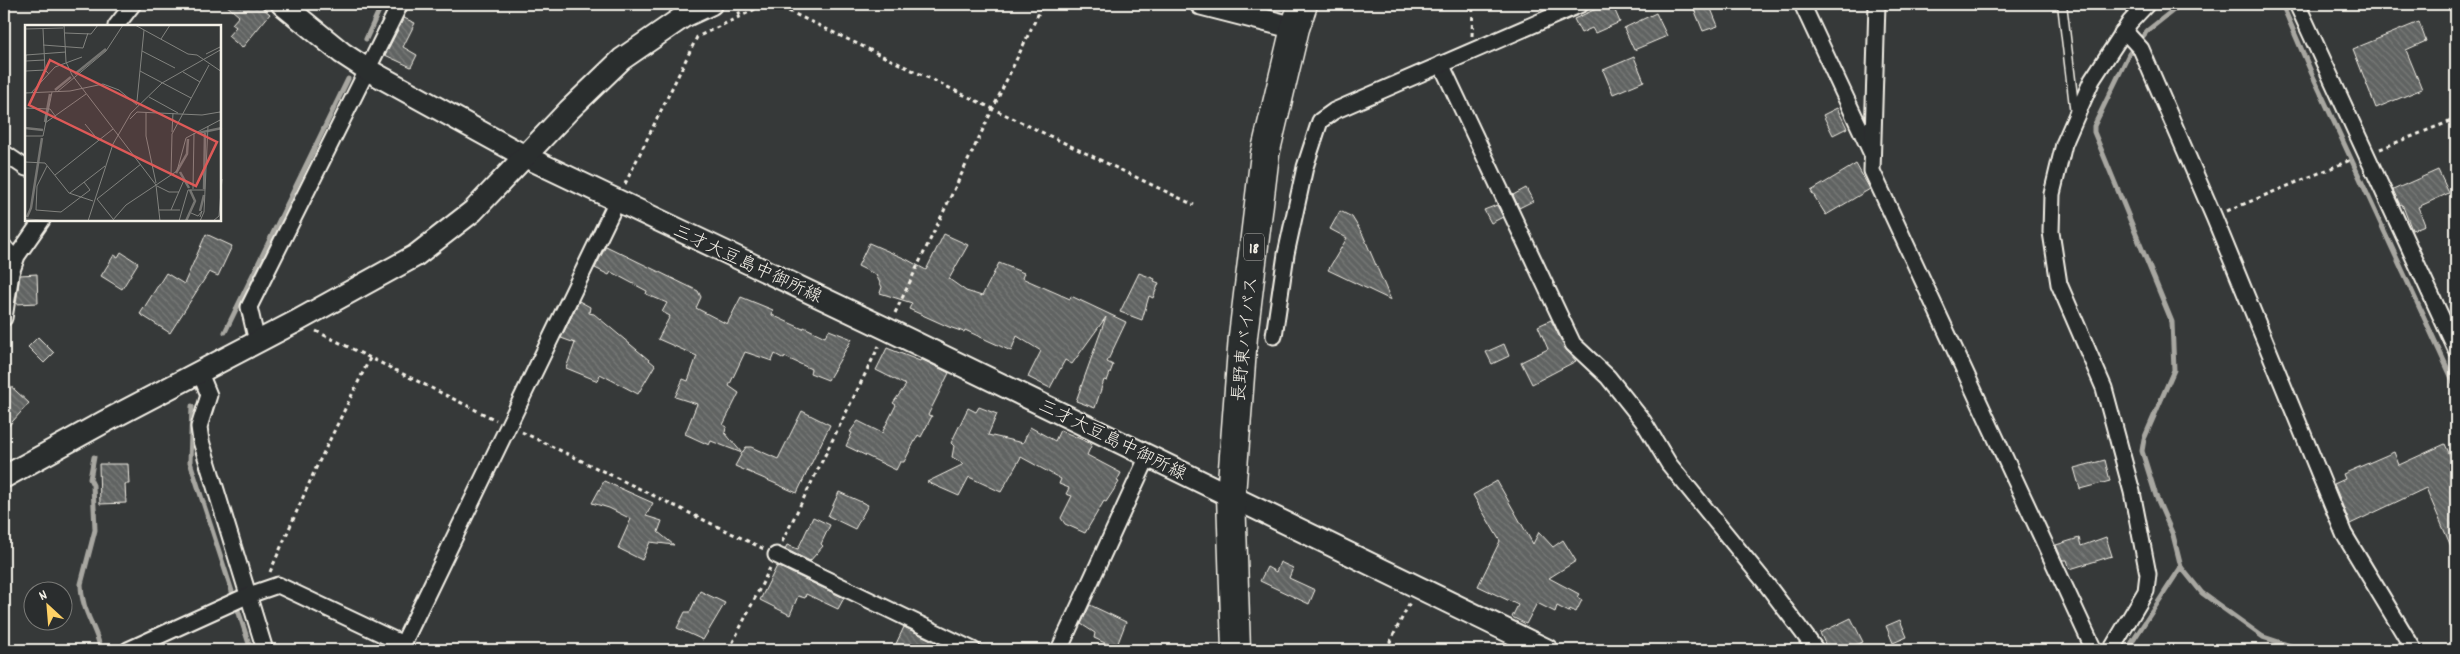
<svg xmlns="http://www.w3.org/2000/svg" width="2460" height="654" viewBox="0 0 2460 654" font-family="Dekko,'Klee One',sans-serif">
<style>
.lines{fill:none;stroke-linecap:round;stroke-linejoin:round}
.stream{stroke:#a8a7a1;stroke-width:5}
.building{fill:url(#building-back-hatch);stroke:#f4f1e8}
.lane-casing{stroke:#f4f1e8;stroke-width:11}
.street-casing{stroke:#f4f1e8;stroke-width:19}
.secondary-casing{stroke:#f4f1e8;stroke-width:25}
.highway-casing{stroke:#f4f1e8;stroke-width:31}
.path{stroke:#f4f1e8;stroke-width:3;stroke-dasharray:4 4;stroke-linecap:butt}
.lane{stroke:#2a2d2e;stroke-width:8}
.street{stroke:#2a2d2e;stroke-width:15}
.secondary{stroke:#2a2d2e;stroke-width:21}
.highway{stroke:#2a2d2e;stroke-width:28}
.labels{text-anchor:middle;stroke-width:4;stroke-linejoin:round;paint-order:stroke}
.shield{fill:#2a2d2e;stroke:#b7b6b0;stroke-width:1}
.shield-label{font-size:16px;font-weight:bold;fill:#f4f1e8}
.street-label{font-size:18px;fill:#f4f1e8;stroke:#2a2d2e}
.inset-river{fill:none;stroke:#757572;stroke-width:2.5}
.inset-road{fill:none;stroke:#82837f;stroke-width:1}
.view{fill:#de5a58;fill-opacity:0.15;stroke:#de5a58;stroke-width:2.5}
.inset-edge{fill:none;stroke:#f4f1e8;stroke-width:2.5}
</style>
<defs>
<pattern id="building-back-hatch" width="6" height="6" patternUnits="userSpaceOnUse" patternTransform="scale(1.25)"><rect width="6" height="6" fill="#616362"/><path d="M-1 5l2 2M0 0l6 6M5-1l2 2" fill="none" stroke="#787a78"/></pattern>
</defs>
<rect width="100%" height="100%" fill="#363939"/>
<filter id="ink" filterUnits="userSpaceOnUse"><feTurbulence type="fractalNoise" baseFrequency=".02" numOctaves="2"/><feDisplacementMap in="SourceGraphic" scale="10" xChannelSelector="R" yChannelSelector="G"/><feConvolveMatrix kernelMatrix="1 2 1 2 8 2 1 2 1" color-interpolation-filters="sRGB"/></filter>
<g filter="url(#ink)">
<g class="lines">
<g class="stream">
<polyline points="2282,4 2312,74 2456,387"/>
<polyline points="366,39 382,4"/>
<polyline points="225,332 348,79"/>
<polyline points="192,406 190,462 251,650"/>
<path d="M94,457l-4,22 3,6 2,45 -14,54c0,26 15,43 20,66"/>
<polyline points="2181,567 2202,593 2263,637 2303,650"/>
<polyline points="2127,650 2181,567 2173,535 2156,496 2142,451 2144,439 2174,370 2172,322 2094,132 2094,126 2129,54 2147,31 2181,4"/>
</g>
</g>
<g class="building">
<polygon points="225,4 258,4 270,14 242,48 228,36 236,27 232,24 239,16"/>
<polygon points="1607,4 1612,4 1620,22 1595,33 1592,28 1581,33 1574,19"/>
<polygon points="1692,4 1709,4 1718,26 1703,31"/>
<polygon points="1656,13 1667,36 1634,50 1624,28"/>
<polygon points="404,18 415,23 403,47 417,55 411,67 385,55"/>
<polygon points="2419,22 2426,41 2406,50 2422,89 2376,108 2353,49"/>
<polygon points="1634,57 1644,81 1613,94 1603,70"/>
<polygon points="1837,108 1847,128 1833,135 1823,115"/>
<polygon points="1856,164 1870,189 1826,215 1811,191"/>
<polygon points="2438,170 2449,193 2418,207 2425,225 2412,230 2402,204 2400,205 2393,190"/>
<polygon points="1526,188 1533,201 1519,208 1513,195"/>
<polygon points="1497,205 1503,217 1491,223 1484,210"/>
<polygon points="1340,211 1352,217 1363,235 1391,300 1328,270 1347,238 1330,229"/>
<polygon points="206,234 232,246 218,276 209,272 170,333 140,314 166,273 184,284"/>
<polygon points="944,234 968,245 949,279 966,291 982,296 999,263 1024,273 1022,278 1070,299 1071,296 1126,322 1107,362 1113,365 1107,381 1104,380 1095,408 1076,401 1106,317 1072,364 1065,360 1050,388 1028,377 1041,351 1017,336 1011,351 965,330 964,332 949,327 909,309 912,303 880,293 882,287 876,275 858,266 869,243 906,259 926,270"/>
<polygon points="606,246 698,291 701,297 696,308 727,324 741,297 773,310 772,315 803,329 804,327 825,337 829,330 852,339 828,380 810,373 811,369 785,357 784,359 775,354 772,361 745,352 729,386 739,393 723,425 726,427 725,433 742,453 746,447 751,447 778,459 802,411 830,425 797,493 735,466 742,453 711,441 709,445 685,434 697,404 675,397 683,379 688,381 697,356 658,339 670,316 662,312 667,303 646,294 647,291 611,272 609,275 595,268"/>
<polygon points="121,252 138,263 122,289 101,276 114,255 118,257"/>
<polygon points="1139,273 1155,279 1154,281 1159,283 1153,298 1149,296 1142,320 1120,312"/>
<polygon points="37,274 38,303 16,304 20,275"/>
<polygon points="579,301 590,307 589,313 594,314 655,365 638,394 600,374 598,381 566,368 575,343 561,338"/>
<polygon points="1551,320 1565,348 1576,361 1532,384 1521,362 1548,349 1538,326"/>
<polygon points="38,337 54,353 44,363 28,347"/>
<polygon points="1504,344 1509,356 1492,364 1486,352"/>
<polygon points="887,348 920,361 921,359 949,373 928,415 932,416 921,437 918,435 904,462 900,462 896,470 846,446 852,433 850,432 858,421 882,433 896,405 893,403 906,385 876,370"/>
<polygon points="4,380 29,403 4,431"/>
<polygon points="979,407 997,414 988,435 1023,443 1030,427 1055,441 1060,430 1092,444 1087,455 1121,473 1117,481 1119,482 1106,502 1104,501 1085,533 1065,524 1061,518 1072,496 1066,494 1069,488 1059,484 1061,479 1021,457 1001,492 969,477 959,496 927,482 964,464 952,457 954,446 951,443 968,408 976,412"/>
<polygon points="2445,444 2456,469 2456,558 2426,488 2350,524 2334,484 2345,479 2343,474 2394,452 2399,465"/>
<polygon points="2105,460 2110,481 2080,489 2074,468"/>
<polygon points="99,464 128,464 129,484 125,484 126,503 100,504"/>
<polygon points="604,481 653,503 646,516 662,521 658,532 674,545 650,542 642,560 618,548 631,519 609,508 592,503"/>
<polygon points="1497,481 1533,544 1539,532 1553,547 1563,540 1576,561 1549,578 1579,594 1577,597 1582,600 1576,612 1570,609 1569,612 1557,606 1555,612 1537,603 1526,624 1512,617 1518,605 1478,586 1500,541 1473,495"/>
<polygon points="839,492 868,505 855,529 828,516"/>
<polygon points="813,517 830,525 821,544 823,546 810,561 785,549 787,545 798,549"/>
<polygon points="2106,537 2112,556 2070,569 2067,560 2062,560 2056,545 2079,538 2081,546"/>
<polygon points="1280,562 1293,568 1289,578 1315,590 1309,604 1260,581 1267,567 1276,572"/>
<polygon points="777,566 844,598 838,609 806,594 805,598 798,596 790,615 760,600"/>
<polygon points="700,591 725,603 703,640 677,628 685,612 690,612"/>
<polygon points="1090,605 1126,622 1116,648 1094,638 1095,633 1081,624"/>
<polygon points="1851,618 1863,642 1845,650 1828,650 1820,633"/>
<polygon points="1900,620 1907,637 1893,643 1886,626"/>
<polygon points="904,627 952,650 893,650"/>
</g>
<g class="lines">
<g class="lane-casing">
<g id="lane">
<polyline points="2062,4 2075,114"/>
<polyline points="4,241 17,256"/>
</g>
</g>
<g class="street-casing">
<g id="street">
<polyline points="1802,4 1871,152"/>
<polyline points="1877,4 1872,171 2094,650"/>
<polyline points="2297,4 2456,349"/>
<polyline points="116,26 133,4"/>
<polyline points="2122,33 2130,37 2141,49 2214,217 2344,534 2414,650"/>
<polyline points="1441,64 1573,344 1608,377 1643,421 1669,464 1764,581 1816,650"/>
<polyline points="4,153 26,168"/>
<polyline points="4,318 11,273 17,256 42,220"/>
<polyline points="1274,336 1286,254 1305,167 1320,121 1334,111 1581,4"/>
<polyline points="257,342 249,307 400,4"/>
<polyline points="200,373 209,395 199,427 201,441 265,650"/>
<polyline points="776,555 973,650"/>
<polyline points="128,650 249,595 278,585 403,644"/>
<polyline points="400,650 617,201"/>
<polyline points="1059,650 1148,456"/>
<polyline points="2111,650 2146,591 2148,574 2132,492 2104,388 2059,284 2051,232 2052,194 2064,144 2092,80 2130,22 2147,4"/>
</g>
</g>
<g class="secondary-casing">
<g id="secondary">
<polyline points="282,4 342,53 368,70 526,157 887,329 1547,650"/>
<polyline points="1201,4 1295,28"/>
<polyline points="4,477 104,422 297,321 415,256 473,211 569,110 622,59 683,17 711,4"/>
</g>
</g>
<g class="highway-casing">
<polyline id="highway" points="1236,650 1231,495 1243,336 1265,154 1295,28 1303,4"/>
</g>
<g class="path">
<polyline points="736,4 740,15"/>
<polyline points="774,4 1194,205"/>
<polyline points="1472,36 1473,4"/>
<polyline points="2380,149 2456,119"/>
<polyline points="625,184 697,37 766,4"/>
<polyline points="2227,211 2353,159"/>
<polyline points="895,313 1043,4"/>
<polyline points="316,331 496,420"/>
<polyline points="522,432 764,549"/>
<polyline points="782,542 879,346"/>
<polyline points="270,572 315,470 370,358"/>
<polyline points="729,650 770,568"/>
<polyline points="1386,650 1410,602"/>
</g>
<use href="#lane" class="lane"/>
<use href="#street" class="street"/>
<use href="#secondary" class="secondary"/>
<use href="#highway" class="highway"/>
</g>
</g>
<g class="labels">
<rect class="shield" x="1244" y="233.5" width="20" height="27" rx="4"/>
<g class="shield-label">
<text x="1254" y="253">18</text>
</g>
<g class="street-label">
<text transform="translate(748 263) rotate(25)" y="6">三才大豆島中御所線</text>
<text transform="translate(1244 339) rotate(-84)" y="6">長野東バイパス</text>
<text transform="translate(1113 439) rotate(26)" y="6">三才大豆島中御所線</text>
</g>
</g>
<g transform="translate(25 25)">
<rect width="196" height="196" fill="#363939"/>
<path class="inset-river" d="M50,49l31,-25M30,65l16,-13M20,97l5,-28M0,103l18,2M173,108l24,-5M155,147l9,16M151,148l11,-19 1,-15M179,164l1,-56M175,186l4,-16M2,192l4,-9 11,-70M161,196l9,-20 -5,-11"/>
<path class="inset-road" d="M39,0l2,37 6,13 46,60M110,0l53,29 9,1 25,17M0,4l38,-1M18,4l2,41M40,8l26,1 7,-9M136,14l9,-14M18,20l40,3 5,-15M117,26l33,17M181,29l16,-8M1,30l40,-3M1,36l18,-1M1,46l19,-1 4,4M115,46l51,27M158,47l17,10M32,67l49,-41 17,-26M0,68l45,-2 33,-7 16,6 18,15M6,68l24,-26 27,-10M124,72l29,16M112,76l7,-71M0,81l1,-51M0,83l25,1 6,8M121,87v24l10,47M105,94l7,-7 65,3 18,-3M20,98l41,-29M60,99l14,17M147,107l1,-19M93,110l38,50 4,36M0,111h18l9,-44M0,114v45M0,137l20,1 24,30 24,8M22,141l-10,20 -1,24 25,2 29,-22 -6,-8M30,150l58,-46M146,150l1,-41 37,-69M132,161l12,6h10M168,164l1,-56M45,168l35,-27M72,174l44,-35M72,174l16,20M134,185h21M146,185l13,-30M166,188l7,3 4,-5 -2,6M0,194l43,2M63,196l25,-77 18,-31 31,-30 60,-34M87,196l14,-16 51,-34 9,-33 36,-19M154,196l9,-31h17M175,196l4,-9 4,-86M188,196l6,-5 3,-37"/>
<path class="view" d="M25,35l167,82 -21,44 -167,-81z"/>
<rect width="196" height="196" class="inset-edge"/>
</g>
<rect width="2460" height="654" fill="none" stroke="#2a2d2e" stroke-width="20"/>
<rect x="10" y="10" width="2440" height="634" fill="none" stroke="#f4f1e8" stroke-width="2" filter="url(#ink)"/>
<g transform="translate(48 606) rotate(334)"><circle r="24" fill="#2a2d2e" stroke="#7b7b78"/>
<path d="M0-4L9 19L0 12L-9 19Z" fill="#ffd166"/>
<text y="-8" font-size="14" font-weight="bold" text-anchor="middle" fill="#f4f1e8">N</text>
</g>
</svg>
